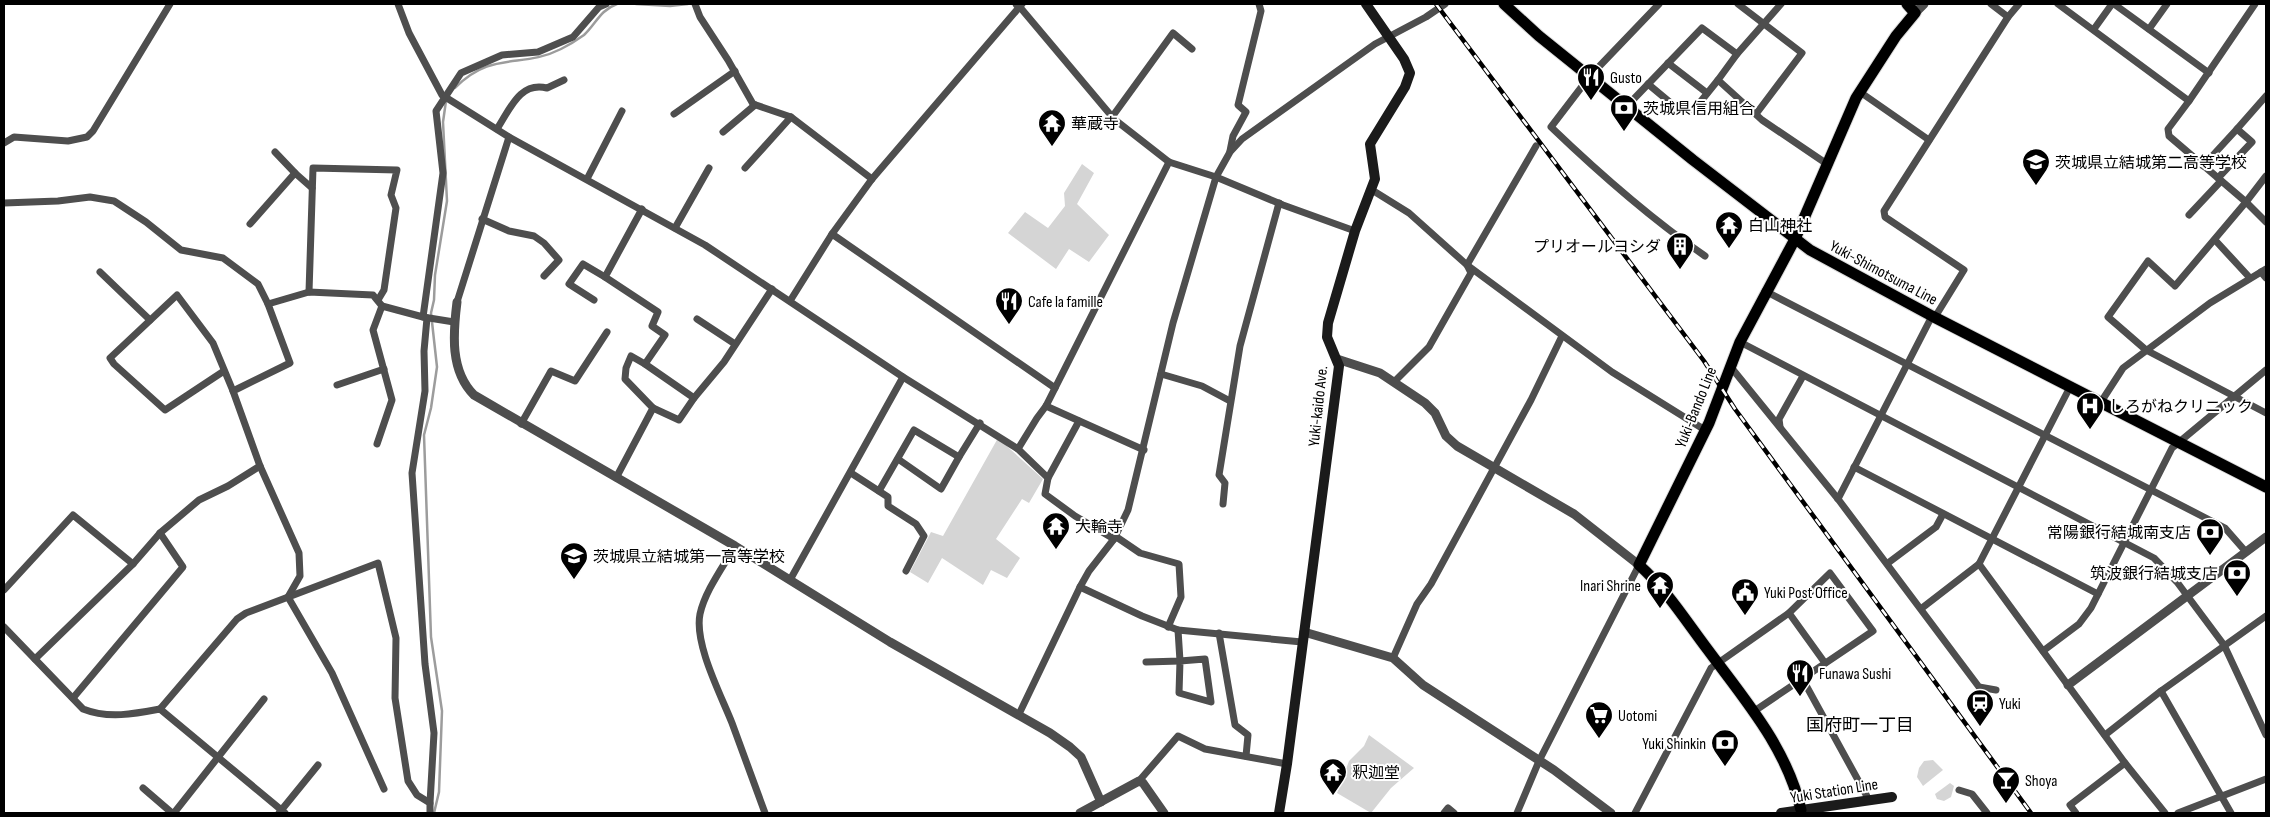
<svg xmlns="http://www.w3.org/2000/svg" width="2270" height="817" viewBox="0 0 2270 817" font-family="'Sofia Sans Condensed','Noto Sans JP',sans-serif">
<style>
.green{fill:#d5d5d5}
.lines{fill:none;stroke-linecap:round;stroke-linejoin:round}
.stream{stroke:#9c9c9c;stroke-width:2.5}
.primary-casing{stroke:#dbdbdb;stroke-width:13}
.minor{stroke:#4e4e4e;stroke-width:7}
.tertiary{stroke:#4e4e4e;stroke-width:9}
.secondary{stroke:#1b1b1b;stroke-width:10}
.primary{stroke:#000;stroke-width:11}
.rail-casing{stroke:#000;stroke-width:4.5}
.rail{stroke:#fff;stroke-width:2.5;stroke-dasharray:8;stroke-linecap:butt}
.labels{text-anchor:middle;stroke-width:4;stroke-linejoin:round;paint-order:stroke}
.poi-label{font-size:16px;fill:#000;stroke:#fff;text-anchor:start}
.street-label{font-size:16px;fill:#000;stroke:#fff}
.neighbourhood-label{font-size:18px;fill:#000;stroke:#fff}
</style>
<rect width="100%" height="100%" fill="#fff"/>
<g class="green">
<polygon points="1082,164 1094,173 1077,204 1109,235 1089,262 1069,249 1056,269 1008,233 1025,212 1048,228 1065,206 1064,193"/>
<polygon points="998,438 1043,479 1029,503 1022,499 996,539 1020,558 1007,578 991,570 983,585 942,558 928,583 910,572 931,532 943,536"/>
<polygon points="1369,735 1414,768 1391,788 1371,813 1337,793 1349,761 1364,746"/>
<polygon points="1933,760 1943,770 1923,786 1917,777 1919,768 1924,761"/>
<polygon points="1950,783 1954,786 1951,797 1944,801 1937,799 1935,794"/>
</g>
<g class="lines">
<g class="stream">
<polyline points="636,4 670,6 688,4"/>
<path d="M455,88c37,-38 67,-19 106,-39 8,-4 16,-9 23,-14 12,-11 16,-25 33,-31"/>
<polyline points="434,813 439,792 442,711 431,637 424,435 431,408 437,367 431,313 434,300 435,275 447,201 443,122 446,101"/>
</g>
<g class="primary-casing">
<g id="primary">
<polyline points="1504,4 1539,36 1693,160 1810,250 1932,316 2266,487"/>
<path d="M1801,810c-14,-62 -56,-110 -93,-160 -22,-29 -42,-61 -69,-85l70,-142 31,-81 55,-103 61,-141 40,-62 19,-23 -8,-9"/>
</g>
</g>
<g class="minor">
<polyline points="398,4 409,33 442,95 509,137 705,245 903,377 1018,449 1048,478 1045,494 1075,516 1114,539"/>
<polyline points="695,4 700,17 728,60 753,104 791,117 872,179"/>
<path d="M1659,4l-69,72 -39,51c49,47 99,91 154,129"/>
<polyline points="1738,4 1802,53 1756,114"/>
<polyline points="1781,4 1737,54 1718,80 1762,120 1827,164"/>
<polyline points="1991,4 2008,17 2019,4"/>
<polyline points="2058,4 2189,101"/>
<polyline points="2114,4 2209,73"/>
<polyline points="2255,4 2189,101 2168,129 2169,136 2246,202 2266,176"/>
<polyline points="1019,6 1114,119 1169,162 1216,177 1283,205 1355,231"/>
<polyline points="2094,29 2112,4"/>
<polyline points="2149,29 2167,4"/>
<polyline points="1668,63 1707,93"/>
<polyline points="1648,84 1678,109 1693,111 1718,80"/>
<polyline points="1860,92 1929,140"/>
<polyline points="1627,106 1702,28 1737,54"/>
<polyline points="674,114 735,71"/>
<polyline points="1112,117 1173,33 1192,49"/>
<path d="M497,129c13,-20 23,-48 50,-41l17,-8"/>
<polyline points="723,132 755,105"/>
<polyline points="4,143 14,137 68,141 87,137 93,131 170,4"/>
<polyline points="1230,151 1233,136 1246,112 1238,105 1261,11 1259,4"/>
<polyline points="275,152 295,173"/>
<polyline points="2203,166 2237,129"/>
<polyline points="745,168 791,117"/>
<polyline points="2218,178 2252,142 2237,129 2266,96"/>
<polyline points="587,179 622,111"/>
<polyline points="1372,190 1409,213 1467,265 1612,372 1705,430"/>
<polyline points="4,203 58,201 90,197 114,201 146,222 181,250 223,258 258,284 268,304"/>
<polyline points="2189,215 2221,181"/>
<polyline points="482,219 509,231 534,236 544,243 559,260 544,276"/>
<polyline points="2266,222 2246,202 2175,286 2148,261 2108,317 2146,350 2266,413"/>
<polyline points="250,224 295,173 312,188"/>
<polyline points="675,228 709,168"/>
<polyline points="832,234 1055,388"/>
<polyline points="2215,240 2250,278"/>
<polyline points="100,272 150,320"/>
<polyline points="2261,272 2266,278"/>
<polyline points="1765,291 2225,528 2246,552"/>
<polyline points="309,292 313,168 397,170 391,195 396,208 384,290 378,300"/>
<polyline points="594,300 569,284 583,264 605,277"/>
<polyline points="790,301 832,234 872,179 1022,4"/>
<polyline points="457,302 509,137"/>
<polyline points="382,306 373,295 309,292 268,304 290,363 233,391 260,466 299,553 300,576 288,597 332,673 384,789"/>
<polyline points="423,317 443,173 436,111 461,73 502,55 538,52 573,37 599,7 606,4"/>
<polyline points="1935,317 1964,270 1885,217 1884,211 2008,17"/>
<polyline points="427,318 424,351 425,391 412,473 425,664 434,733 430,803"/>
<polyline points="697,319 735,344"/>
<polyline points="1740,342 2154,558 2177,582 2224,645 2266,735"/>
<polyline points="645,364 694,398 679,420 653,408"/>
<polyline points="1730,366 1838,499 1979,687 1996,690"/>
<polyline points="224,371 165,410 114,364 110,358 177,295 213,343 233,391"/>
<polyline points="1161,374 1202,386 1230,401"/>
<polyline points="1394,382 1429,347 1471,273 1467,265 1536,146"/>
<polyline points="337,385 384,369"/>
<polyline points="2070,387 1979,564 2125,763 2165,813"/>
<polyline points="694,398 724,362 772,289"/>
<polyline points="2101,402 2123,368 2210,303 2266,269"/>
<polyline points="1046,406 1144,450"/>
<polyline points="521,424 551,371 575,381 607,332"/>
<polyline points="1780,427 1779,419 1803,376"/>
<polyline points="377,444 392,400 373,330 382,306 423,317 454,322"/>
<polyline points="1018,449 1037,418 1046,406 1169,162"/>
<polyline points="898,459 941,489 959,457"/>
<polyline points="1854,467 2098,594"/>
<polyline points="851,473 888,497 888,506 916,524 924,536 906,571"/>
<polyline points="616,478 653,408 625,379 626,368 631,356 645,364 665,335 652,326 658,312 605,277 642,209"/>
<polyline points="1048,478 1079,421"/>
<polyline points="879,491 914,430 959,457 980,423"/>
<polyline points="1838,499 1932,316"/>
<polyline points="1223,504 1225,483 1219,475 1240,346 1279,203"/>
<polyline points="1115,536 1140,553 1179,564 1181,597 1168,627"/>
<path d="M735,546c-12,21 -30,45 -35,68 -6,30 21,81 32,109 11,30 22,60 33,90"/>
<polyline points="1888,563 1936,527 1943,514"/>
<polyline points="790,580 903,377"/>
<polyline points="1080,587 1142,616 1178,630 1302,642"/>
<polyline points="4,590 73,515 133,564"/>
<polyline points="1922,608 1979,564"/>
<polyline points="1789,613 1825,663"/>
<path d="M4,627l79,82c25,10 51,5 77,0l125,104"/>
<polyline points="1219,633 1235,725 1248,735 1246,756"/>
<polyline points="2043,651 2079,624 2091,608 2172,448 2266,370"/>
<polyline points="1393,658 1417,604 1431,584 1531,400 1562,336"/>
<polyline points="35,659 133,564 160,533 199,500 228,486 260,466"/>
<polygon points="1205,659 1211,702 1179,693 1180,661"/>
<polyline points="1146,662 1180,661 1178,630"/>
<polyline points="1802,678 1869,800"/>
<polyline points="2161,691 2231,813"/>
<polyline points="73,698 183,567 160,533"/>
<polyline points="160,709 237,619 246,613 378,563 396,638 395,698 408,781 417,795 430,803 430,813"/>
<polyline points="1019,714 1080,587 1089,571 1114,539 1128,510 1173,323 1216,177 1230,152 1242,139 1375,44 1426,17 1445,4"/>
<polyline points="2105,735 2161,691 2266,616"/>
<polyline points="1139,781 1178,736 1205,749 1287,764"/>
<polyline points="143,788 172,813"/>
<polyline points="1959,790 1972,794 1987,813"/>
<polyline points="174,813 264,699"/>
<polyline points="279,813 318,765"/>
<polyline points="1444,813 1448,808 1454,813"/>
<polyline points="1517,813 1539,761 1639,565"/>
<polyline points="1635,813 1711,668 1789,613 1830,573 1873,631 1753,712"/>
<polyline points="2076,813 2070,805 2125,763"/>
<polyline points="2178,813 2266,779"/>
</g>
<g class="tertiary">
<polyline points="1017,4 1019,6"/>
<polyline points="1915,13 1924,4"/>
<path d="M457,302c-4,32 -7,69 17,93l261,151 155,96 160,91 20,14 11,10 20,45"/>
<polyline points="1337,359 1380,373 1425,403 1435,413 1446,436 1457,446 1574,514 1639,565"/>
<polyline points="1304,632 1393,658 1423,685 1554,770 1611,813"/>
<polyline points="2068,685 2266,537"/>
<polyline points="1080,813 1139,781 1143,783 1164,813"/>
</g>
<g class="secondary">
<polyline points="1279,813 1287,764 1339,366 1327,337 1328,323 1355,231 1375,179 1370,144 1405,87 1410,73 1404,59 1366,4"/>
<polyline points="1781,813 1892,797"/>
</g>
<use href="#primary" class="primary"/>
<g class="rail-casing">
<polyline id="rail" points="1436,4 1704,361 1735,409 2031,813"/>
</g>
<use href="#rail" class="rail"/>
</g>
<defs>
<g id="restaurant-pin" transform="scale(1.4375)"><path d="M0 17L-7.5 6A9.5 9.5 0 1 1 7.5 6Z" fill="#000" stroke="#fff"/><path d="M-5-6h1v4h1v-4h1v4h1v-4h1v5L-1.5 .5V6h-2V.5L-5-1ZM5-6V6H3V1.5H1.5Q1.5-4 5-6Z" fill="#fff"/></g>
<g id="bank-pin" transform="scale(1.4375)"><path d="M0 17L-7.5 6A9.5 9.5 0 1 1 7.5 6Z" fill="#000" stroke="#fff"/><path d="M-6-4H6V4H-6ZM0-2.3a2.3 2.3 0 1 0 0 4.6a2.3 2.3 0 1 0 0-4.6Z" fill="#fff"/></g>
<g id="temple-pin" transform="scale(1.4375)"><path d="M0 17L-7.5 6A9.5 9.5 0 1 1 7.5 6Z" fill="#000" stroke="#fff"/><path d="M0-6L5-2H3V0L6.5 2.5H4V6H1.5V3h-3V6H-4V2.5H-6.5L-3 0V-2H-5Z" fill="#fff"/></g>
<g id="school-pin" transform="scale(1.4375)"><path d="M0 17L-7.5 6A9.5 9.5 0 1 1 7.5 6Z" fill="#000" stroke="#fff"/><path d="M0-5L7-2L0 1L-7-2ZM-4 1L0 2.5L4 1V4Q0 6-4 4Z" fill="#fff"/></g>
<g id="building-pin" transform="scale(1.4375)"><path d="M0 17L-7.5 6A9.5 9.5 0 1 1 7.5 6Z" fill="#000" stroke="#fff"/><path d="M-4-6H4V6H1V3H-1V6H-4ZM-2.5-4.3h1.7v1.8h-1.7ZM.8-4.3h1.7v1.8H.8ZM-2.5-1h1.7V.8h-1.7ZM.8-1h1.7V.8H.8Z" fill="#fff"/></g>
<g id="hospital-pin" transform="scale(1.4375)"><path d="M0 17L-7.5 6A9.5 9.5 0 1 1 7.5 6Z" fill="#000" stroke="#fff"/><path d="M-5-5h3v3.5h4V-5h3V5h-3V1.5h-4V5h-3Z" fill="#fff"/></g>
<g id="civic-pin" transform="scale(1.4375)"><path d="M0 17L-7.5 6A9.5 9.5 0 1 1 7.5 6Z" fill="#000" stroke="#fff"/><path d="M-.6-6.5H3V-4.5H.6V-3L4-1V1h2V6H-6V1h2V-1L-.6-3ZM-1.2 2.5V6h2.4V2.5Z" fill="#fff"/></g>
<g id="station-pin" transform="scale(1.4375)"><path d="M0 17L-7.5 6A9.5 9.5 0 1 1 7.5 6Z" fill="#000" stroke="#fff"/><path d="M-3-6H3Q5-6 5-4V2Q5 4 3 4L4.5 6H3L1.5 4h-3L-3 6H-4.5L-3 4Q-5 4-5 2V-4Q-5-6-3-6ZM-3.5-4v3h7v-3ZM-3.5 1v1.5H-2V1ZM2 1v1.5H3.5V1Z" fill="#fff"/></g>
<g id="supermarket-pin" transform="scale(1.4375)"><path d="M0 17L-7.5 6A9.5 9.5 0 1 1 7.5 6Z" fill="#000" stroke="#fff"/><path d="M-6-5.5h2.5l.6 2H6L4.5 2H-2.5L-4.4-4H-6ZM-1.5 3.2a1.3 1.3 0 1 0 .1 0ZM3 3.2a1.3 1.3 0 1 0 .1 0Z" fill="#fff"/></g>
<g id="bar-pin" transform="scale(1.4375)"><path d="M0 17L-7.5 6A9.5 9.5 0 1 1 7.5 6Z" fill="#000" stroke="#fff"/><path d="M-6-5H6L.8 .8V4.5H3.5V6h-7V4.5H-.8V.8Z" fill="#fff"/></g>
</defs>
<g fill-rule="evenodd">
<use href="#restaurant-pin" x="1591" y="77"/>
<use href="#bank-pin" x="1624" y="108"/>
<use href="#temple-pin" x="1052" y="123"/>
<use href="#school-pin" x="2036" y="162"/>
<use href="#temple-pin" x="1729" y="225"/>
<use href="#building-pin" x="1680" y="246"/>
<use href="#restaurant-pin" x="1009" y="301"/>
<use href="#hospital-pin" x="2090" y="406"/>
<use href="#temple-pin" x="1056" y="526"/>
<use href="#bank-pin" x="2210" y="532"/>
<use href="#school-pin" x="574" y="556"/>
<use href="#bank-pin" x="2237" y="573"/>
<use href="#temple-pin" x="1660" y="585"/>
<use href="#civic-pin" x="1745" y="592"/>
<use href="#restaurant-pin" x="1800" y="673"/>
<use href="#station-pin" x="1980" y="703"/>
<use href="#supermarket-pin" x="1599" y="715"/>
<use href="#bank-pin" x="1725" y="743"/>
<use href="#temple-pin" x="1333" y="772"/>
<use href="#bar-pin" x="2006" y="780"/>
</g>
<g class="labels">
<g class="poi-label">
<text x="1610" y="83">Gusto</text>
<text x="1643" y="114">茨城県信用組合</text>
<text x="1071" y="129">華蔵寺</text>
<text x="2055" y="168">茨城県立結城第二高等学校</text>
<text x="1748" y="231">白山神社</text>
<text x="1661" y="252" text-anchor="end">プリオールヨシダ</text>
<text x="1028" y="307">Cafe la famille</text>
<text x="2109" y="412">しろがねクリニック</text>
<text x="1075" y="532">大輪寺</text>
<text x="2191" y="538" text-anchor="end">常陽銀行結城南支店</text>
<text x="593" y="562">茨城県立結城第一高等学校</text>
<text x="2218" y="579" text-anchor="end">筑波銀行結城支店</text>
<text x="1641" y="591" text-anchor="end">Inari Shrine</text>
<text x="1764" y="598">Yuki Post Office</text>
<text x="1819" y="679">Funawa Sushi</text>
<text x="1999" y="709">Yuki</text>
<text x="1618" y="721">Uotomi</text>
<text x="1706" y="749" text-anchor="end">Yuki Shinkin</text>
<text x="1352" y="778">釈迦堂</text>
<text x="2025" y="786">Shoya</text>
</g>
<g class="street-label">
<text transform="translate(1884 272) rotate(28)" y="6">Yuki-Shimotsuma Line</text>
<text transform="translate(1317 406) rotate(-84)" y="6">Yuki-kaido Ave.</text>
<text transform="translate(1695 407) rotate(-68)" y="6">Yuki-Bando Line</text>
<text transform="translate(1834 790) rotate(-9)" y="6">Yuki Station Line</text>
</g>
<g class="neighbourhood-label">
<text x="1860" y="731">国府町一丁目</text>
</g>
</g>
<rect width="2270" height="817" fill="none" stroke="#000000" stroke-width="10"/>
</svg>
